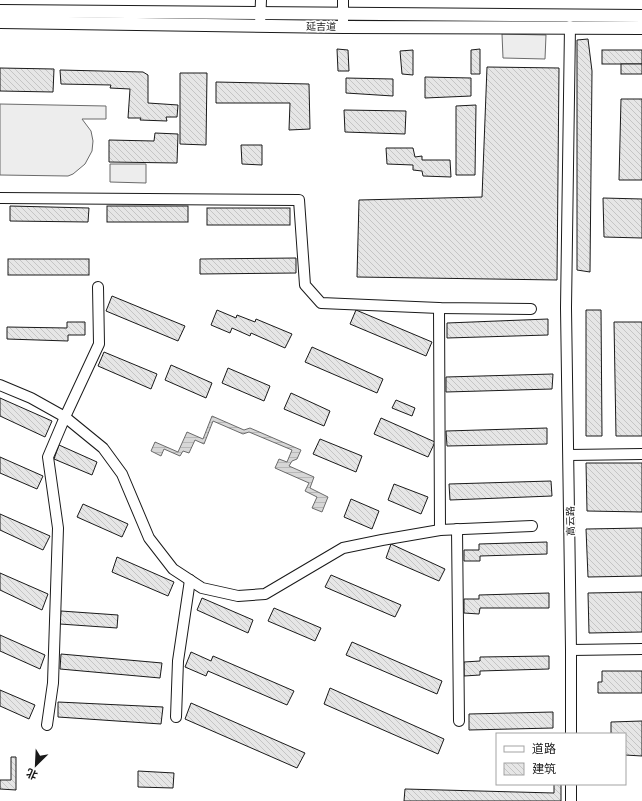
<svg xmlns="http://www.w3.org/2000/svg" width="642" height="801" viewBox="0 0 642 801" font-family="Inter,'Noto Sans SC',sans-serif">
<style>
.built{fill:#ededed;stroke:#6a6a6a}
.water{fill:url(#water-rules);stroke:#6a6a6a}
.building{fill:url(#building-back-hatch);stroke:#1a1a1a}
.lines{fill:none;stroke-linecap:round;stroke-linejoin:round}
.minor-casing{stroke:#1a1a1a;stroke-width:12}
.major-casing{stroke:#1a1a1a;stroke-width:14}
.minor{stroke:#fff;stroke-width:10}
.major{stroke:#fff;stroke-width:12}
.labels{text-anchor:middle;stroke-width:3;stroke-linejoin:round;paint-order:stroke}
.street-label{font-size:10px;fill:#1a1a1a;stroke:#fff}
</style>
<defs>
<pattern id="water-rules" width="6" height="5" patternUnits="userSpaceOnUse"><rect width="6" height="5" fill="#d7d7d7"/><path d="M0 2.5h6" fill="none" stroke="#b8b8b8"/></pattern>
<pattern id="building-back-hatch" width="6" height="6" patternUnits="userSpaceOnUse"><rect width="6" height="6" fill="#e6e6e6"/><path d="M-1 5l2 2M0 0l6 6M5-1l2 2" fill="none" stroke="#c5c5c5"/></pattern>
</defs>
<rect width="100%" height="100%" fill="#fff"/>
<g class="built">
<polygon points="502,34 546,35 545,59 503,58"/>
<polygon points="0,104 106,106 106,119 82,119 91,131 93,141 92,151 85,164 73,174 68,176 0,175"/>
<polygon points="110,164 146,164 146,183 110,182"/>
</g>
<polygon class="water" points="212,416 244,430 250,428 301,450 297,459 292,461 289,466 314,477 310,488 328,497 322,512 312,508 317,497 305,491 309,483 275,468 279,459 287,462 292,450 249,432 243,434 213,421 204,444 195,440 189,453 183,451 180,456 164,449 161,456 151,451 155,442 178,452 187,432 203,439"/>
<g class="building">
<polygon points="588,39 592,71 590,272 577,270 577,40"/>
<polygon points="337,49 348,50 349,71 338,71"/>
<polygon points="480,49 480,74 471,74 471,50"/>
<polygon points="413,50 413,75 402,74 400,51"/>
<rect x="602" y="50" width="40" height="14"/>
<rect x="621" y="64" width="21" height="10"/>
<polygon points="487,67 559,68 557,280 357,277 359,200 482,197"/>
<polygon points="0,68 54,69 53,92 0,91"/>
<polygon points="60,70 143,72 148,75 148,103 178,105 177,117 166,117 167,121 140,120 141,118 128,118 130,89 110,88 111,85 61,84"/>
<polygon points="180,73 207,73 206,145 180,144"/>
<polygon points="425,77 471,78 471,96 425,98"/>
<polygon points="346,78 393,79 393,96 346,93"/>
<polygon points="216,82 309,84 310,129 289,130 290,103 216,103"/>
<polygon points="621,99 642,99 642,180 619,180"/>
<polygon points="476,105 475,175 456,175 456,106"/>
<polygon points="344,110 406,111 405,134 345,132"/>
<polygon points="155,133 178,134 177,163 109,162 109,140 154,141"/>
<polygon points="241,145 262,145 262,165 242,164"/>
<polygon points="386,148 413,148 415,157 422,156 422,160 450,160 451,177 423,176 422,171 413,170 413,165 387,164"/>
<polygon points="603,198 642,199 642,238 604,237"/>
<polygon points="10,206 89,208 88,222 10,221"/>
<rect x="107" y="206" width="81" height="16"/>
<rect x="207" y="208" width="83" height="17"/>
<polygon points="296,258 296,273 200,274 200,259"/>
<rect x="8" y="259" width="81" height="16"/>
<polygon points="112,296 185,326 178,341 106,311"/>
<polygon points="217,310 236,318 237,315 255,322 256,319 292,334 285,348 251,333 250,336 232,328 230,333 211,325"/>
<polygon points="356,310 432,342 426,356 350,324"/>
<polygon points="586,310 601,310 602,436 586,436"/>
<polygon points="548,319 548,335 447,338 447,323"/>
<polygon points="67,322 85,322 85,335 68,335 68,341 7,339 7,327 67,328"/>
<polygon points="614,322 642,322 642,436 616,436"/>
<polygon points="312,347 383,379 377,393 305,362"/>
<polygon points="104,352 157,374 151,389 98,366"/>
<polygon points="171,365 212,383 206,398 165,380"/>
<polygon points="228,368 270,386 264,401 222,383"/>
<polygon points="553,374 552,389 446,392 446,377"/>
<polygon points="291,393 330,411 324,426 284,409"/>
<polygon points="0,398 52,421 45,437 0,416"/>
<polygon points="396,400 415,408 412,416 392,408"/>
<polygon points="381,418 435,442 428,457 374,434"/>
<polygon points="547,428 547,444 447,446 446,431"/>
<polygon points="320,439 362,456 356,472 313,454"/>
<polygon points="59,445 97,462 92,475 54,459"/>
<polygon points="0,457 43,476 37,489 0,473"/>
<polygon points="586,463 642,463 642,512 587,511"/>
<polygon points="551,481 552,496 450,500 449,484"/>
<polygon points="394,484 428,497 421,514 388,500"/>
<polygon points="351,499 379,511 372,529 344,517"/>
<polygon points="83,504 128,524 122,537 77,517"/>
<polygon points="0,514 50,536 43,550 0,530"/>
<polygon points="642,528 642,576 588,577 586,529"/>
<polygon points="547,542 547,554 480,556 480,561 464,561 464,550 479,550 479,544"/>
<polygon points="391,544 445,569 439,581 386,558"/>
<polygon points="117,557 174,582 168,596 112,572"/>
<polygon points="0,573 48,594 42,610 0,590"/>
<polygon points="331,575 401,605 395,617 325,587"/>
<polygon points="642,592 642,632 589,633 588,593"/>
<polygon points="549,593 549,608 480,608 479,614 464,613 464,599 479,599 479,595"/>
<polygon points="202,598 253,620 248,633 197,610"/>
<polygon points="274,608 321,628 315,641 268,621"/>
<polygon points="61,611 118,615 117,628 60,624"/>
<polygon points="0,635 45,655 40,669 0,651"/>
<polygon points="352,642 442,681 437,694 346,655"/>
<polygon points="191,652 211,661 213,656 294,691 287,705 208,671 206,676 185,667"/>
<polygon points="61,654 162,663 160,678 60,669"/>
<polygon points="549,656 549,669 480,671 480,675 464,676 464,662 480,661 480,657"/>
<polygon points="602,671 642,671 642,693 598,693 598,682 602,682"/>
<polygon points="330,688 444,739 438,754 324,704"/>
<polygon points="0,690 35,705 29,719 0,706"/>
<polygon points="58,702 163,707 161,724 58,717"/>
<polygon points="191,703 305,753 297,768 185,719"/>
<polygon points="553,712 553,728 469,730 469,714"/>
<polygon points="642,721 642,756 625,755 625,734 611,734 611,722"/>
<polygon points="11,757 16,757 16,790 0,789 0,780 11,780"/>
<polygon points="138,771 174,773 173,788 138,787"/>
<polygon points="554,784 561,784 561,801 404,801 405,789 554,793"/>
</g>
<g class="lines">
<g class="minor-casing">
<g id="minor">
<polyline points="260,25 261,0"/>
<polyline points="570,26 566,308 571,650 571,734"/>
<polyline points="343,27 343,0"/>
<polyline points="0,198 299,200 305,285 321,303 439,308 531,309"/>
<polyline points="439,308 440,530"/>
<polyline points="0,385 31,398 65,417 103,448 122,474 149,538 173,569 202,588 238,596 265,594 343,548 382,540 440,530 532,526"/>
<polyline points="569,455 642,454"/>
<polyline points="457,529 459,721"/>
<polyline points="571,650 642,649"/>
<polyline points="176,717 178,661 190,580"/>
<polyline points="47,725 53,683 58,528 48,457 65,417 99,344 98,287"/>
<polyline points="571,801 571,784"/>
</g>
</g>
<g class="major-casing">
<g id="major">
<polyline points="0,11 642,16"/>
<polyline points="0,22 343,27 642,28"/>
</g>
</g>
<use href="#minor" class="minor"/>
<use href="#major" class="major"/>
</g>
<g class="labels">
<g class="street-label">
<text transform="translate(321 26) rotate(1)" y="4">延吉道</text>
<text transform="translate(570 521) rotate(-91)" y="4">高云路</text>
</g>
</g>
<rect x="496" y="733" width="130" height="52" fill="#ffffff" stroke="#a3a3a3"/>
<rect x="504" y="746" width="20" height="6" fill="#ffffff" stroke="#a3a3a3"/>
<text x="532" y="753" font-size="12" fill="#1a1a1a">道路</text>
<rect x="504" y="763" width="20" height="12" fill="url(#building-back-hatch)" stroke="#a3a3a3"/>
<text x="532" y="773" font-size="12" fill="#1a1a1a">建筑</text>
<g transform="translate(36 765) rotate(204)" stroke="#ffffff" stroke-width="3" paint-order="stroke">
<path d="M0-3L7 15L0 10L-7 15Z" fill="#1a1a1a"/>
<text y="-6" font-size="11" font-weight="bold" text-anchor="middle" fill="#1a1a1a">北</text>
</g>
</svg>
